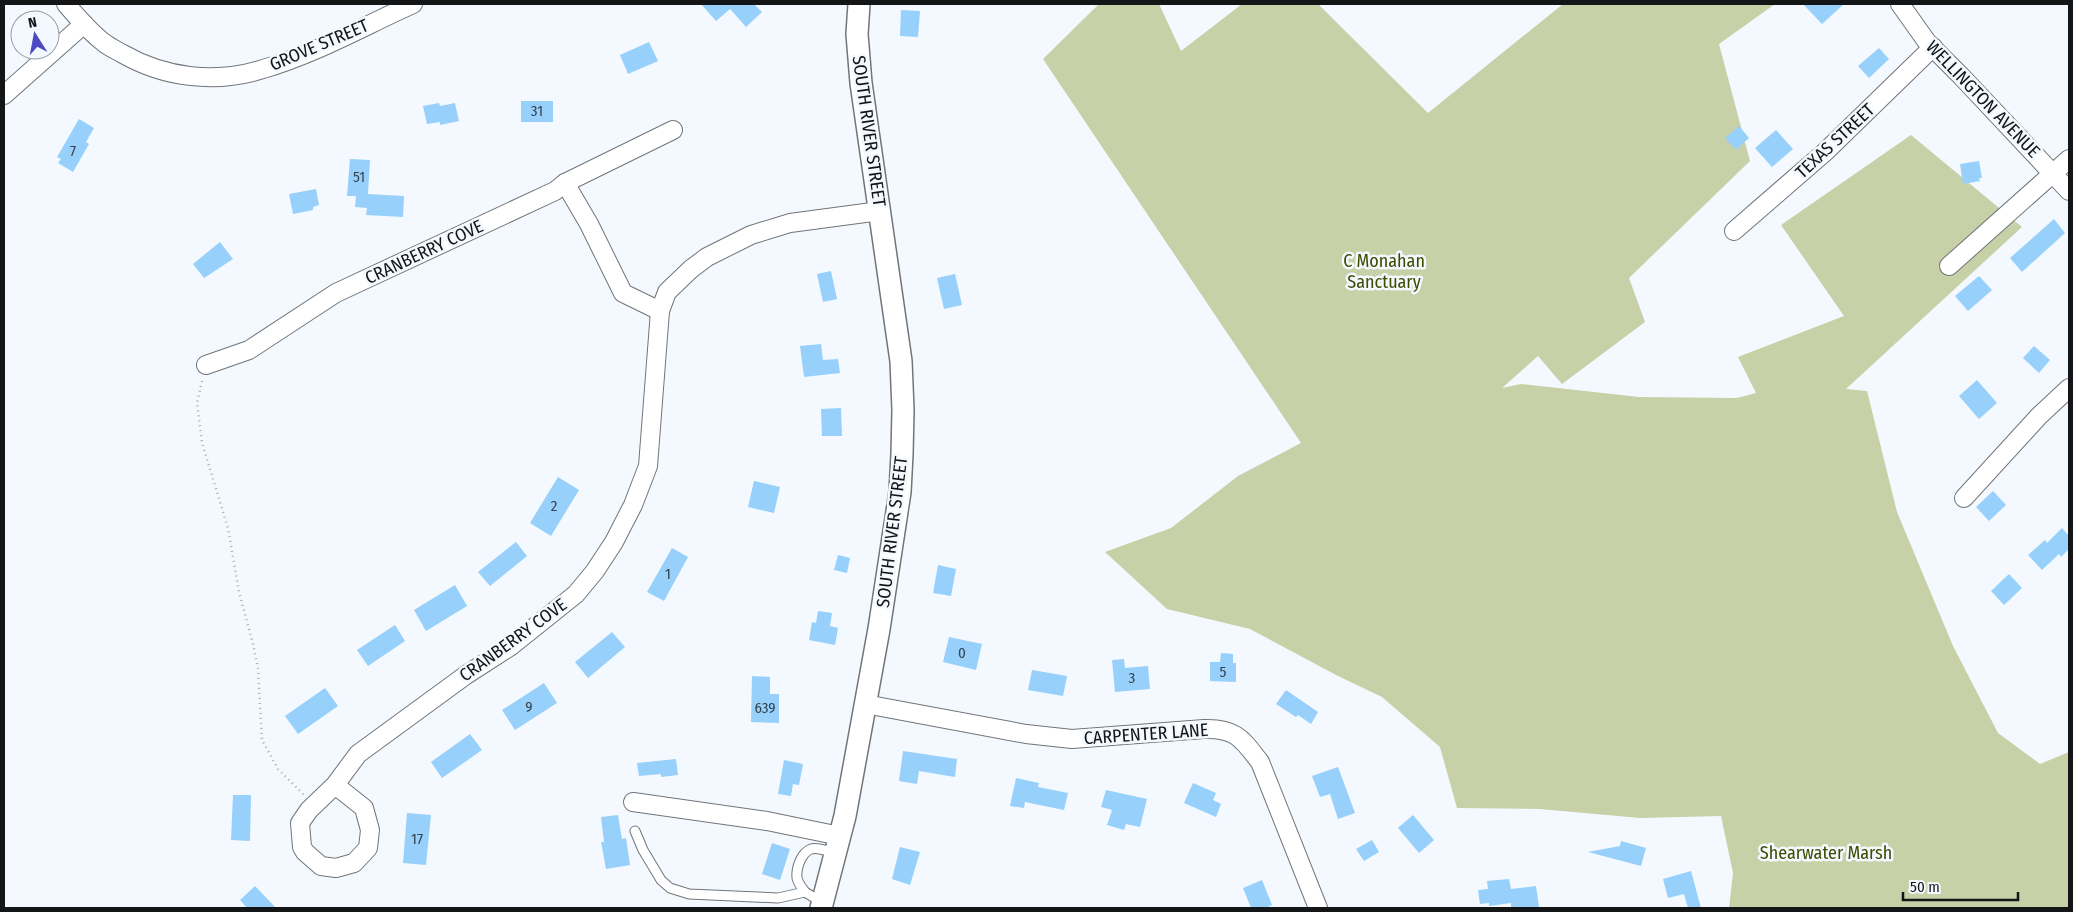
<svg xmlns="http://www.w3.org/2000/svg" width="2073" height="912" viewBox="0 0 2073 912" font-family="'Fira Sans Condensed',sans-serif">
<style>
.green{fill:#c7d0a6}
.building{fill:#97d0fb}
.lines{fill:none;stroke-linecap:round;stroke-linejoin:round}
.service-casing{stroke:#707579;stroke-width:11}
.minor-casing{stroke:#707579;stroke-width:20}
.tertiary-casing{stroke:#707579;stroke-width:24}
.path{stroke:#aaafb3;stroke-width:2.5;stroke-dasharray:1 4;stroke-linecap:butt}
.service{stroke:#fff;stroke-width:9}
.minor{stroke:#fff;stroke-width:18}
.tertiary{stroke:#fff;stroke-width:21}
.labels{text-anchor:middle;stroke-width:5;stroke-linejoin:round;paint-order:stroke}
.number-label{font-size:15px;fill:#344450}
.street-label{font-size:18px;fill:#131517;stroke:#f3f9fe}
.park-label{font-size:18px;fill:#414b00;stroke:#f3f9fe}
</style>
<rect width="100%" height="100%" fill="#f3f9fe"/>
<polygon class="green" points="1099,4 1159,4 1181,51 1242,4 1318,4 1428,113 1563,4 1775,4 1719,44 1750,161 1629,278 1645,322 1562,384 1538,356 1502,388 1521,384 1639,397 1737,398 1756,393 1738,357 1844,316 1781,225 1911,135 2022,227 1846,389 1867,391 1897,512 1953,646 1998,733 2040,764 2069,752 2069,908 1729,908 1733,873 1721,816 1640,818 1540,809 1457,808 1440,747 1382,697 1338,676 1250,629 1167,609 1105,552 1171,528 1238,476 1301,443 1043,59"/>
<g class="building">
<polygon points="701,4 754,4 762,12 746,27 730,9 716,21"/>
<polygon points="1803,4 1844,4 1822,24"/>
<polygon points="901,10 920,11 918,37 900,36"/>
<polygon points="649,42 658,61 628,74 620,55"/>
<polygon points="1879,48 1889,59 1869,78 1858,66"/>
<rect x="521" y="101" width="32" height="21"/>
<polygon points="439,103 440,106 455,103 459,121 440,125 440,122 427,124 423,106"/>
<polygon points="79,119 94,128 86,142 89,144 73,172 58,163 61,159 57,157"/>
<polygon points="1739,126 1749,138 1736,150 1725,138"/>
<polygon points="1776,130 1793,149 1772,167 1755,148"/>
<polygon points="350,159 370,160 368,194 404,196 403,217 366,215 367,208 355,207 356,196 347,196"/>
<polygon points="1979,161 1982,178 1979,178 1980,181 1963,184 1960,164"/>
<polygon points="316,189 319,205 313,207 313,210 293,214 289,194"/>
<polygon points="2054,219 2065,233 2022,272 2010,258"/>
<polygon points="220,242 233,259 204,278 193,264"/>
<polygon points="831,271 837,299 823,302 817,274"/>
<polygon points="955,274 962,305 944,309 937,278"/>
<polygon points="1979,276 1992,290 1968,311 1955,296"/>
<polygon points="821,344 823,360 838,359 840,373 804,377 800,346"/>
<polygon points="2034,346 2050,360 2039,373 2023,358"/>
<polygon points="1977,380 1997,403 1979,419 1959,396"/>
<polygon points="841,408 842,436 822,436 821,409"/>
<polygon points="558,477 579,490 551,536 530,523"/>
<polygon points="754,481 780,487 774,513 748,507"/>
<polygon points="1993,491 2006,505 1989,521 1976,507"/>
<polygon points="2062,528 2069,536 2069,549 2061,557 2059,554 2042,570 2028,555 2045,540 2047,543"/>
<polygon points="516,542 527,556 490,586 478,572"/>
<polygon points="672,548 688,557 664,601 647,592"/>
<polygon points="838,555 850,558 847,573 834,570"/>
<polygon points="938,565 956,569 951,596 933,593"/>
<polygon points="2009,574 2022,588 2004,605 1991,591"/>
<polygon points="455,585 467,606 426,631 414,610"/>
<polygon points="818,611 832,613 830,626 838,628 835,645 809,640 812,622 816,623"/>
<polygon points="395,625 405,641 368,666 357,650"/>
<polygon points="612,632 625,647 588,678 575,662"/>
<polygon points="949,637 982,644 976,670 943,662"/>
<polygon points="1221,653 1233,654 1233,663 1236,663 1236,682 1210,681 1210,662 1220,662"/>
<polygon points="1124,659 1125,668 1148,666 1150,689 1115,692 1112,660"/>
<polygon points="1032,670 1067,676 1063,696 1028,690"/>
<polygon points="752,676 770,677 770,694 779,694 779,723 751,722"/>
<polygon points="544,683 557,703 515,730 502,710"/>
<polygon points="325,688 338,706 298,734 285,716"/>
<polygon points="1286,690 1318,712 1311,724 1298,715 1296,717 1276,704"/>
<polygon points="470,734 482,750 442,778 431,762"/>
<polygon points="903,751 957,759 955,777 919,771 917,784 899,781"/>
<polygon points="676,759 678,775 661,777 661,774 639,776 637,763"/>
<polygon points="784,760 803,764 799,785 793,784 791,796 778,794"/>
<polygon points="1338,767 1355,813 1338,819 1330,794 1320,797 1312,776"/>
<polygon points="1016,778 1039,783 1038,787 1068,793 1064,810 1025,802 1024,808 1010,806"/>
<polygon points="1193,783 1216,793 1213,800 1221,804 1216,817 1184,803"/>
<polygon points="1106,790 1147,799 1140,827 1126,824 1124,830 1107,825 1112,810 1101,807"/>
<polygon points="233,795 251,795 250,841 231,840"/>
<polygon points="407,813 431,815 426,865 403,863"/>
<polygon points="618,815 622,839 626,838 630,865 606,869 601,842 604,842 601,817"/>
<polygon points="1413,815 1434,840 1419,853 1398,828"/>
<polygon points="1372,840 1379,852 1364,861 1356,849"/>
<polygon points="1621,841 1646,848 1641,866 1588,852 1620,846"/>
<polygon points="772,843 790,849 780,880 762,874"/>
<polygon points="900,847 920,852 910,885 892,879"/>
<polygon points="1691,871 1701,908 1688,908 1684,894 1668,898 1663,879"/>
<polygon points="1509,879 1511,889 1536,886 1539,907 1511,908 1511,903 1489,906 1489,903 1480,904 1478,890 1488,889 1487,881"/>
<polygon points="1262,880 1272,905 1266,908 1251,908 1243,888"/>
<polygon points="255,886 276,908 247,908 240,900"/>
</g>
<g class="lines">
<g class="service-casing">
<g id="service">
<polyline points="635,831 643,850 661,880 670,888 689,894 778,898 805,892 823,903"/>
<path d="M805,892c-3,-4 -7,-9 -8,-14 -1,-10 4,-25 14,-29 7,-2 16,2 24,4"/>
</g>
</g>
<g class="minor-casing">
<g id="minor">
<path d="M66,4c11,13 23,27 37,38 6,5 13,8 20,12 42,24 93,30 140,15 52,-15 101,-43 150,-65"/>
<polyline points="1900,4 1927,42 1962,77 2069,191"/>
<polyline points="4,95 84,24"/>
<polyline points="565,183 589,224 623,293 660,311"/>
<polyline points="1734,231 1825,152 1933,47"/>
<polyline points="1949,266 2069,159"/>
<polyline points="206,365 249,350 336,293 555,191 565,183 673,130"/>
<polyline points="1964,498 2039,416 2069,388"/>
<path d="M865,704l161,30 46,5 132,-10c32,-1 38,10 56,33l58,146"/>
<polyline points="335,785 364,808 370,830 368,848 354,863 336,868 321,866 305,852 302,847 300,823 309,810 335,785 358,754 466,675 511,646 576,594 595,571 614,542 633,505 648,466 660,311 667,292 691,269 707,257 751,235 790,223 880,211"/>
<polyline points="633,802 767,821 840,836"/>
</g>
</g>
<g class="tertiary-casing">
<polyline id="tertiary" points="821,908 845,816 879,629 900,492 902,454 903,410 901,361 861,83 857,34 859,4"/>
</g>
<polyline class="path" points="202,381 197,403 202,443 228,528 239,592 253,644 258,668 262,740 278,769 304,795"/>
<use href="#service" class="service"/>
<use href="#minor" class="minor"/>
<use href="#tertiary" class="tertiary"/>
</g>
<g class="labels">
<g class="number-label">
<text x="537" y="116">31</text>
<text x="73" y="156">7</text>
<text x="359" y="182">51</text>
<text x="554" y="511">2</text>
<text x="668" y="579">1</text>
<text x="962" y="658">0</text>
<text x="1223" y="677">5</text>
<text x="1132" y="683">3</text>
<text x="529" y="712">9</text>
<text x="765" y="713">639</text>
<text x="417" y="844">17</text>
</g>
<g class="street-label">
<text transform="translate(319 45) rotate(-23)" y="6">GROVE STREET</text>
<text transform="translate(1983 99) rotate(46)" y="6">WELLINGTON AVENUE</text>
<text transform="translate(869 131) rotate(82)" y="6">SOUTH RIVER STREET</text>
<text transform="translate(1835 141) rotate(-43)" y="6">TEXAS STREET</text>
<text transform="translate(424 252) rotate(-25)" y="6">CRANBERRY COVE</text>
<text transform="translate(892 532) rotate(-83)" y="6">SOUTH RIVER STREET</text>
<text transform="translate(513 640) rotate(-36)" y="6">CRANBERRY COVE</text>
<text transform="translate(1146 734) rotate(-4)" y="6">CARPENTER LANE</text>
</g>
<g class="park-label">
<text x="1384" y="267">C Monahan<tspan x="1384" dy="21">Sanctuary</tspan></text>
<text x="1826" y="859">Shearwater Marsh</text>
</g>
</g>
<rect width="2073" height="912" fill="none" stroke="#131517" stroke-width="10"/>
<g transform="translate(35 35) rotate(349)"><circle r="24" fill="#f3f9fe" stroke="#999ea2"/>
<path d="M0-4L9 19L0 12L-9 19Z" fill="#4b4ac1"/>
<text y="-8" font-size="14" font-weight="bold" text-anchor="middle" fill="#131517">N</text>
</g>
<path d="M1903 892v8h115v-8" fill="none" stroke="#131517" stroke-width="2.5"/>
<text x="1910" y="892" font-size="15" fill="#131517" stroke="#f3f9fe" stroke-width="4" paint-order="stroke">50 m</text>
</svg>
